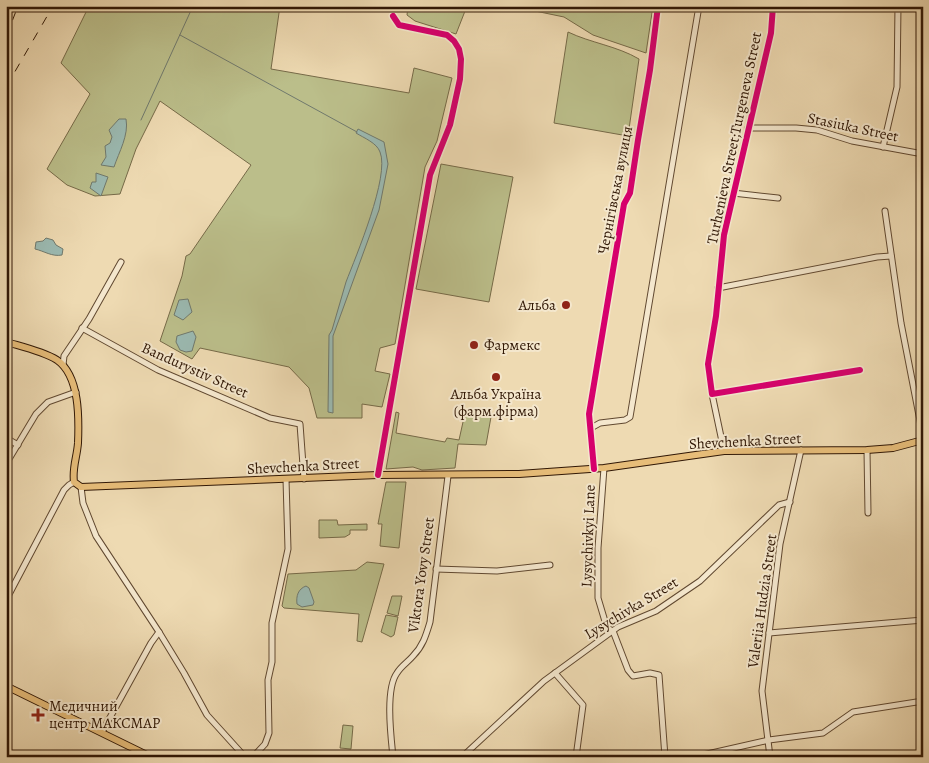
<svg xmlns="http://www.w3.org/2000/svg" width="929" height="763" viewBox="0 0 929 763" font-family="Alegreya,serif">
<style>
.green{fill:#bbbe8a;stroke:#766a48}
.water{fill:#9bbab2;stroke:#70796d}
.lines{fill:none;stroke-linecap:round;stroke-linejoin:round}
.stream{stroke:#70796d;stroke-width:1}
.minor-casing{stroke:#604830;stroke-width:7}
.major-casing{stroke:#301705;stroke-width:8}
.minor{stroke:#f4e7cd;stroke-width:5}
.major{stroke:#e7bd79;stroke-width:6}
.rail{stroke:#301705;stroke-width:1;stroke-dasharray:9 9;stroke-linecap:butt}
.cycleway-casing{stroke:#f4e7cd;stroke-width:9}
.cycleway{stroke:#d6006c;stroke-width:6}
.poi-dot{fill:#8f2418;stroke:#f4e7cd;stroke-width:2}
.labels{text-anchor:middle;stroke-width:4;stroke-linejoin:round;paint-order:stroke}
.street-label{font-size:15px;fill:#301705;stroke:#f4e7cd}
.poi-label{font-size:15px;fill:#301705;stroke:#f4e7cd;text-anchor:start}
</style>
<rect width="100%" height="100%" fill="#eedab2"/>
<filter id="stains"><feTurbulence type="fractalNoise" baseFrequency=".004" numOctaves="4"/><feColorMatrix values="0 0 0 0 .2 0 0 0 0 .09 0 0 0 0 .02 0 0 0 .5 -.17"/></filter>
<radialGradient id="worn" r=".72"><stop offset=".6" stop-color="#630" stop-opacity="0"/><stop offset="1" stop-color="#630" stop-opacity=".3"/></radialGradient>
<g class="green">
<polygon points="89,6 280,6 271,69 409,93 414,68 452,78 437,141 425,167 395,344 380,348 375,371 390,374 382,407 362,404 362,418 317,418 309,388 289,367 200,348 192,359 160,341 182,276 186,256 190,254 251,165 160,101 136,149 120,194 95,196 67,185 47,169 90,94 61,63"/>
<polygon points="408,6 467,6 456,34 415,21 407,15"/>
<polygon points="511,6 653,6 646,53 593,35 564,17"/>
<path d="M568,32c23,11 49,14 71,27l-11,77 -74,-13z"/>
<polygon points="441,164 513,177 489,302 416,289"/>
<polygon points="396,412 399,413 396,433 445,442 447,438 459,440 465,413 491,417 486,445 458,444 455,468 422,470 413,467 386,469"/>
<polygon points="386,482 406,482 399,548 380,546 382,524 378,524"/>
<polygon points="319,520 337,520 338,525 367,524 367,530 350,530 350,534 345,537 319,538"/>
<polygon points="367,562 384,564 362,642 357,641 359,614 284,608 282,606 288,574 356,570"/>
<polygon points="392,596 402,596 398,616 387,613"/>
<polygon points="386,615 398,617 394,635 391,637 381,632"/>
<polygon points="343,725 353,726 351,749 340,748"/>
</g>
<g class="water">
<path d="M119,119h7c3,16 -7,33 -12,48l-13,-2 5,-8 -1,-11 5,-3 2,-6 -3,-7z"/>
<path d="M358,129l26,13 4,22 -9,46 -46,126v77l-5,-1 1,-77 3,-5c5,-16 9,-32 14,-48 10,-26 44,-106 34,-130 -3,-9 -16,-14 -24,-19z"/>
<polygon points="96,173 108,177 101,196 90,188 92,182 96,182"/>
<path d="M46,238l7,2 3,5 7,4 -1,6c-10,2 -18,-4 -27,-6l1,-7 7,-1z"/>
<polygon points="188,299 192,312 183,320 174,315 179,300"/>
<polygon points="193,331 196,337 192,351 186,352 180,350 176,342 177,336"/>
<path d="M306,586l3,2 5,14 -1,3 -11,2 -5,-3c-1,-8 1,-15 9,-18z"/>
</g>
<g class="lines">
<g class="stream">
<polyline points="180,35 357,132"/>
<polyline points="141,120 193,6"/>
</g>
<g class="minor-casing">
<g id="minor">
<polyline points="773,6 771,33 724,235 716,316 708,364 712,394 860,370"/>
<polyline points="748,128 796,128 817,130 852,141 923,154"/>
<polyline points="883,147 897,87 898,6"/>
<polyline points="733,193 778,198"/>
<polyline points="885,211 901,323 923,436"/>
<polyline points="718,288 877,257 891,256"/>
<polyline points="82,328 158,370 270,418 300,424 304,479"/>
<polyline points="63,365 64,356 89,319 121,262"/>
<polyline points="712,394 724,451"/>
<polyline points="591,428 600,423 625,420 630,417 699,6"/>
<polyline points="6,438 18,445"/>
<polyline points="867,450 868,513"/>
<polyline points="6,464 36,414 48,402 76,392"/>
<polyline points="604,468 598,548 598,598 607,628 613,631 628,670 633,676 650,673 659,675 665,757"/>
<polyline points="594,469 589,414 624,204 630,193 638,140 650,70 658,6"/>
<polyline points="378,475 430,175 450,125 460,79 461,59 459,49 454,41 447,35 399,25 393,16"/>
<polyline points="81,487 83,503 96,536 159,632 184,673 207,715 245,757"/>
<polyline points="436,569 497,571 550,565"/>
<polyline points="6,600 64,490 69,485 74,482"/>
<polyline points="769,633 923,620"/>
<polyline points="555,673 583,705 576,757"/>
<polyline points="102,732 151,643 159,632"/>
<polyline points="253,757 265,744 269,733 268,680 272,662 272,623 288,549 286,479"/>
<path d="M393,757c-2,-20 -8,-68 4,-84 4,-7 11,-11 16,-17 10,-10 13,-21 17,-34l18,-146"/>
<polyline points="462,757 544,681 618,627 656,611 700,581 779,505 790,502"/>
<polyline points="694,757 769,740 823,733 853,712 923,701"/>
<polyline points="770,757 762,691 780,544 801,450"/>
</g>
</g>
<g class="major-casing">
<g id="major">
<path d="M6,342c17,5 36,9 51,18 23,16 22,59 21,83 -1,14 -6,25 -4,39l7,5 297,-12 141,-1 85,-6 120,-17 143,-1 26,-2 30,-8"/>
<polyline points="6,686 151,757"/>
</g>
</g>
<use href="#minor" class="minor"/>
<use href="#major" class="major"/>
<g class="rail">
<polyline points="6,37 18,6"/>
<polyline points="6,87 53,6"/>
</g>
<g class="cycleway-casing">
<g id="cycleway">
<polyline points="773,6 771,33 724,235 716,316 708,364 712,394 860,370"/>
<polyline points="594,469 589,414 624,204 630,193 638,140 650,70 658,6"/>
<polyline points="378,475 430,175 450,125 460,79 461,59 459,49 454,41 447,35 399,25 393,16"/>
</g>
</g>
<use href="#cycleway" class="cycleway"/>
</g>
<g class="poi-dot">
<circle cx="566" cy="305" r="5"/>
<circle cx="474" cy="345" r="5"/>
<circle cx="496" cy="377" r="5"/>
<path d="M35.5 707.5h5v5h5v5h-5v5h-5v-5h-5v-5h5z"/>
</g>
<g class="labels">
<g class="street-label">
<text transform="translate(853 127) rotate(12)" y="5">Stasiuka Street</text>
<text transform="translate(734 138) rotate(-78)" y="5">Turhenieva Street;Turgeneva Street</text>
<text transform="translate(615 190) rotate(-79)" y="5">Чернігівська вулиця</text>
<text transform="translate(195 370) rotate(24)" y="5">Bandurystiv Street</text>
<text transform="translate(745 441) rotate(-3)" y="5">Shevchenka Street</text>
<text transform="translate(303 466) rotate(-3)" y="5">Shevchenka Street</text>
<text transform="translate(588 536) rotate(-88)" y="5">Lysychivkyi Lane</text>
<text transform="translate(421 575) rotate(-82)" y="5">Viktora Yovy Street</text>
<text transform="translate(762 601) rotate(-82)" y="5">Valeriia Hudzia Street</text>
<text transform="translate(631 608) rotate(-31)" y="5">Lysychivka Street</text>
</g>
<g class="poi-label">
<text x="556" y="310" text-anchor="end">Альба</text>
<text x="484" y="350">Фармекс</text>
<text x="496" y="399" text-anchor="middle">Альба Україна<tspan x="496" dy="17">(фарм.фірма)</tspan></text>
<text x="49" y="711">Медичний<tspan x="49" dy="17">центр МАКСМАР</tspan></text>
</g>
</g>
<rect width="929" height="763" fill="none" stroke="#eedab2" stroke-width="25"/>
<rect x="8" y="8" width="914" height="748" fill="none" stroke="#301705" stroke-width="2.5"/>
<rect x="12" y="12" width="904" height="738" fill="none" stroke="#301705"/>
<rect width="100%" height="100%" filter="url(#stains)"/>
<rect width="100%" height="100%" fill="url(#worn)"/>
</svg>
